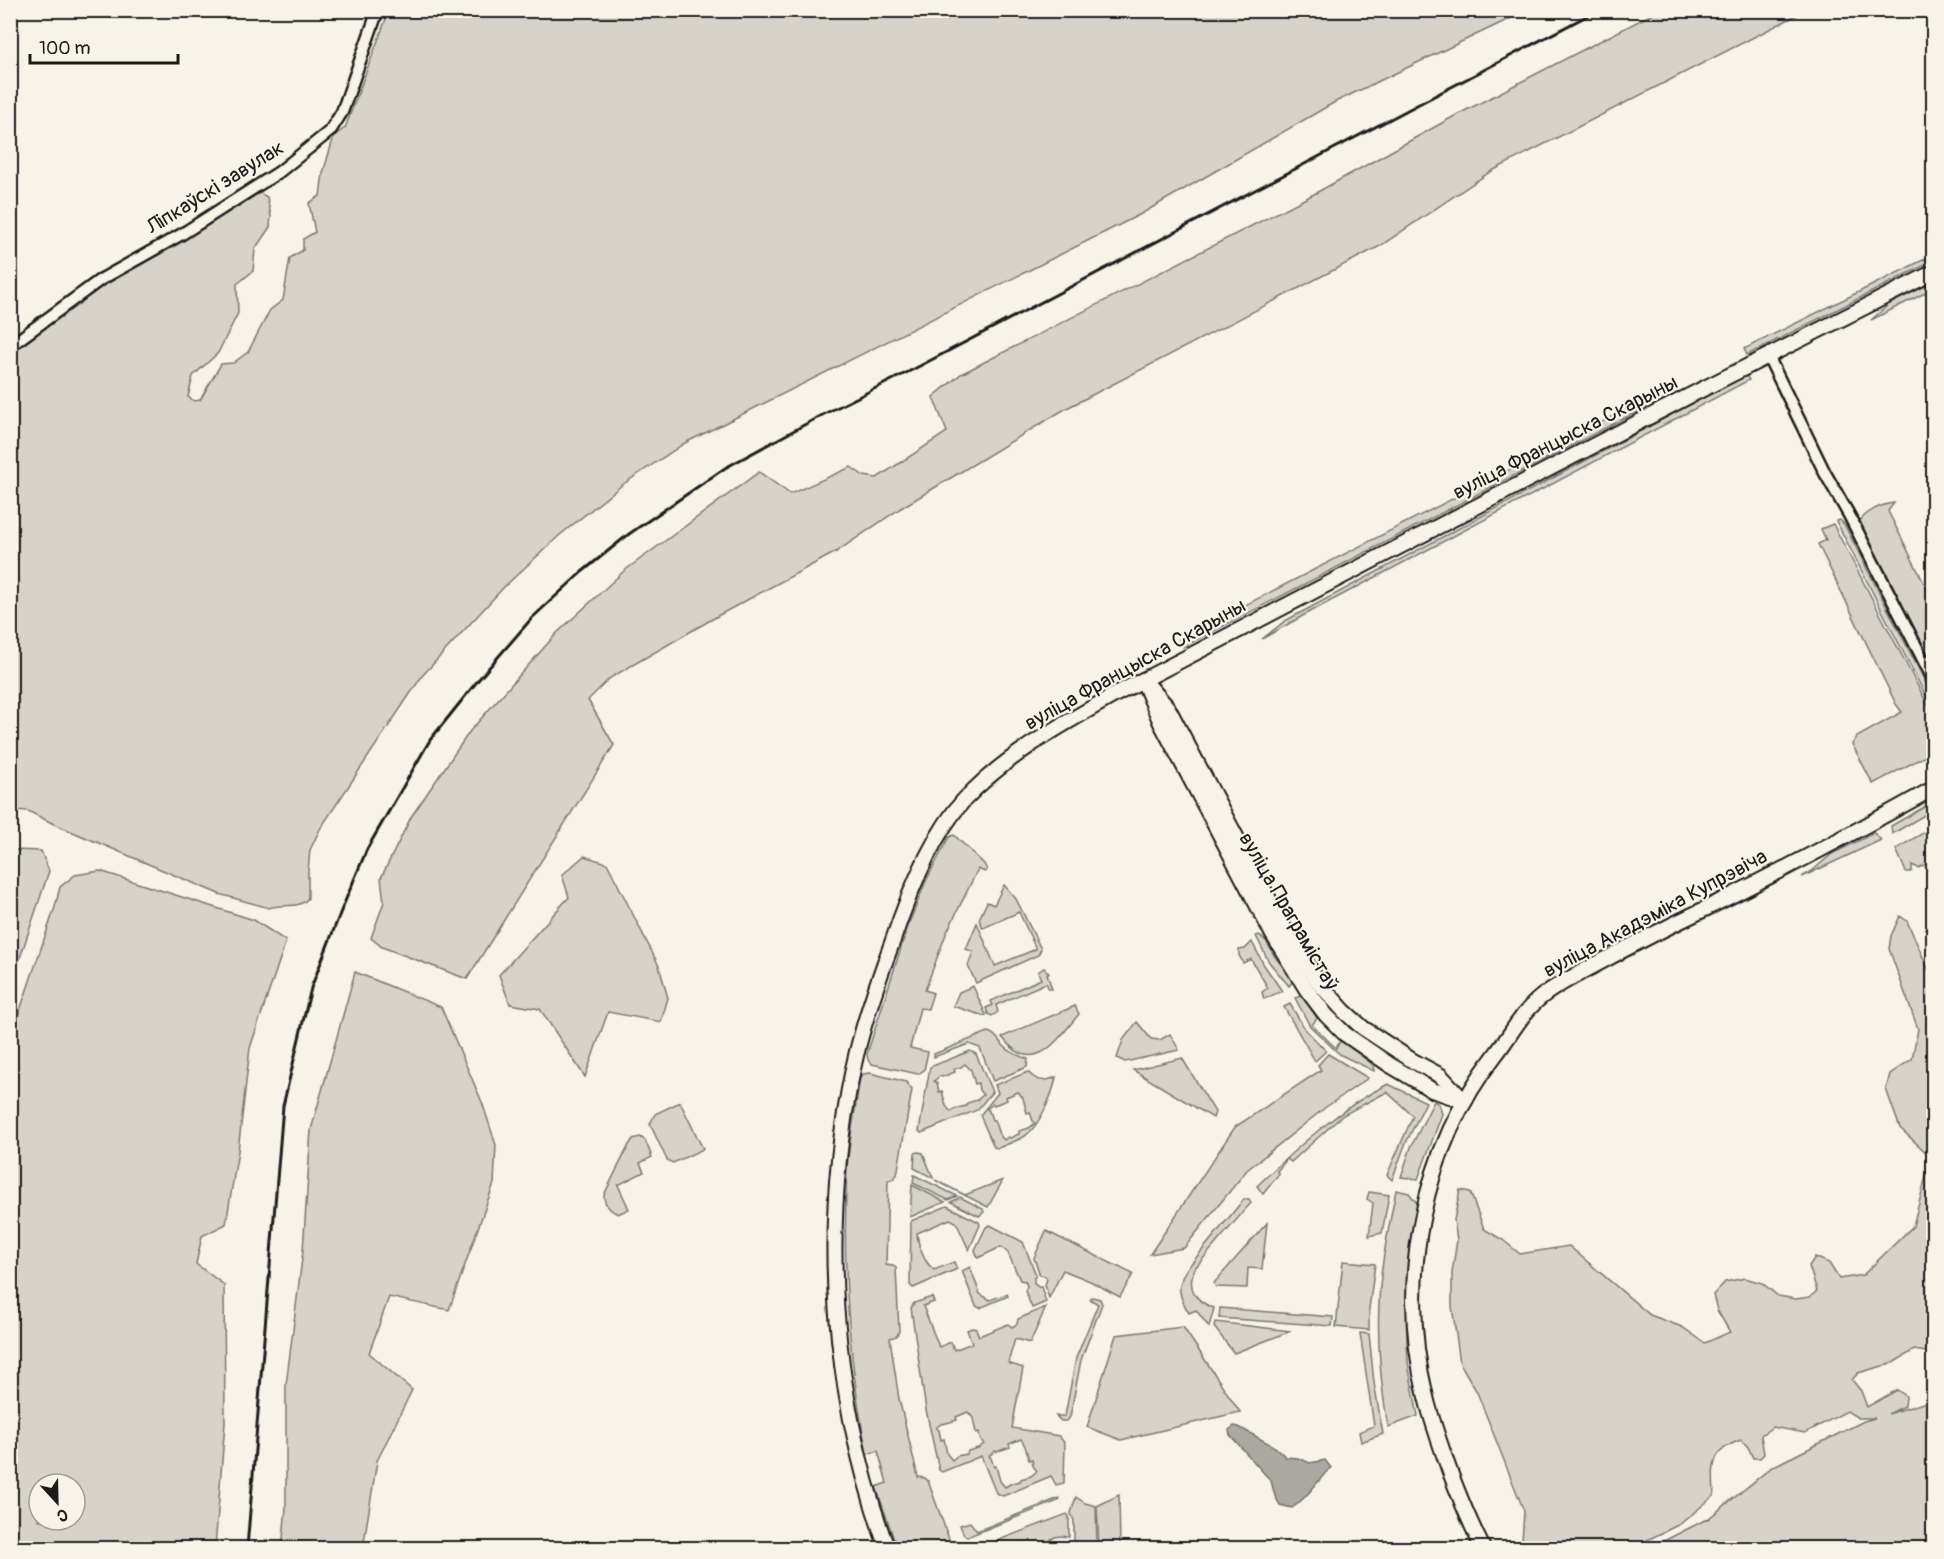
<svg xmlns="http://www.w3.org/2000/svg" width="1944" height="1559" viewBox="0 0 1944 1559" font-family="Pangolin,sans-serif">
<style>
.green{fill:#d7d3cb;stroke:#7a7874;stroke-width:1.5;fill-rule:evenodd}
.water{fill:#aca9a2;stroke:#72716c;stroke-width:1.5}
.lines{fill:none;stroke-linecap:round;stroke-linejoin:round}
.street-casing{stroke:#1c1c1c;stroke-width:15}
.secondary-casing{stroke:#1c1c1c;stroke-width:18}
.street{stroke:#f7f3e8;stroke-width:10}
.secondary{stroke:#f7f3e8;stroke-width:14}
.rail{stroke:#1c1c1c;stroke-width:3}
.labels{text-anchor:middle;stroke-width:4.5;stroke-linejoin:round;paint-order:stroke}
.street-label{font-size:21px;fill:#1c1c1c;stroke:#f7f3e8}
</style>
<rect width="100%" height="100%" fill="#f7f3e8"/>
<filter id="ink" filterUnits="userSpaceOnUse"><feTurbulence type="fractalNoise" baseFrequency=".0167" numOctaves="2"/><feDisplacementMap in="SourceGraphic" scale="12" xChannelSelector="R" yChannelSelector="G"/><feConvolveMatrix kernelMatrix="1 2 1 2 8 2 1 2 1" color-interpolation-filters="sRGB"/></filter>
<g filter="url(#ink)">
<g class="green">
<path d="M389,11h1137l-191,91 -194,112 -456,229 -63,42 -62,50 -56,52 -82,89 -102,153 -10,21 -2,21v27c-9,12 -26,5 -39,10l-50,-14 -165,-70 -26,-13 -15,-1 -2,-4 -1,-455 110,-80 140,-78 7,4 4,19 -1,11 -15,22 -2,22 -16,13 1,29 -20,40 -25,23 -5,21 6,4 6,-1 21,-36 12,-1 15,-11 22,-42 13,-10 7,-42 13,-8v-11l12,-7 -6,-29 11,-7 3,-23 11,-37 11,-8z"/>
<polygon points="1658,11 1805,11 1490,172 1380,246 1065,409 901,508 836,552 721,614 610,678 588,700 614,745 467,979 382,947 371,938 384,902 381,878 411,817 470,731 557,633 624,571 759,472 790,494 851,467 864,476 877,478 947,432 933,397 961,374 1314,194 1451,118"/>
<polygon points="1933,255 1933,261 1747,355 1744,349"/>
<polygon points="1933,282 1933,289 1871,320 1888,305"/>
<polygon points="1746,375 1749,380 1306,614 1262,639 1285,621"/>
<polygon points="1651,397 1646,407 1183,647 1179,639"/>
<path d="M1894,503l-6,8 45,90v52l-7,1 -66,-125 -1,-7c7,-10 22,-18 35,-19z"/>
<polygon points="1840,520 1844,524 1933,697 1933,710 1836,521"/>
<polygon points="1833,524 1933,715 1933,752 1873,784 1852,744 1857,737 1902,712 1896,704 1818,544 1826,540 1821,529"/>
<polygon points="1933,802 1933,810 1892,834 1891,826"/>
<polygon points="1933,827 1933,861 1918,868 1912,865 1912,871 1910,872 1906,872 1896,849"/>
<polygon points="1874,833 1881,840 1802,877 1812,871 1832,854"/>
<polygon points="954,835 984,864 987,870 985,872 978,869 946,934 925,990 933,993 928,1009 920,1008 910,1048 928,1052 924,1070 918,1074 872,1064 868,1060 867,1054 908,926 926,881 949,837"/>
<polygon points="11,850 41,851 49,871 11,985"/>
<polygon points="584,856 607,863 659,966 668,998 661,1022 608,1012 585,1077 540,1009 510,1004 499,975 569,897 562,875"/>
<path d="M100,871l154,49 32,21 -36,107 -12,103 -12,73 -24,12 -6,28 28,21 1,138 -10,125h-204v-511l44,-130 5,-20 15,-12zM39,1484h36v36h-36z"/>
<polygon points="1004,885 1016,899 1041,949 1038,955 976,983 968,966 973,952 966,949 977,923 995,966 1036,949 1019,912 983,928 979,919 987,902 994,905"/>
<path d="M1900,916l7,5 26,59v373l-19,-3 -21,13 -35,10 -6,7 9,11 6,16 30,-17 9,6 -1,10 -17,8 45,-14v148h-283l59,-30 63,-51 92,-46 11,-3h-17l-11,-7 -42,22 -32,-6 -12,8 3,19 -4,4h-7l-5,-11 -7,-7c-32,11 -28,26 -27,56l-34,28 -49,24h-107l-2,-6 2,-31 -47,-119 -17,-29 -8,-57v-33l5,-33 -3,-20 6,-30 10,2 14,37 19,11 17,14 49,-8 81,69 32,12 23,16 25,-11 -13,-22 -4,-15 12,-13 20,-4 17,5 16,13 18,3 14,-2 7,-6 -8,-25 6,-9 14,6 10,16 24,-4 50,-49 18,-69 -31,-29 -14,-39 4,-15 22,-15 6,-30 -29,-80 2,-13z"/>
<polygon points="1259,935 1266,941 1275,957 1290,975 1292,982 1289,986 1269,962 1256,936"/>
<polygon points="1252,942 1264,965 1282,991 1264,999 1262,992 1268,988 1251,959 1243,963 1239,955 1239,950 1245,949"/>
<polygon points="1044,968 1049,973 1047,974 1052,989 1049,989 1046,983 996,1005 998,1012 992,1016 988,1014 986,1008 993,1005 991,1001 1041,979 1038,972"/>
<polygon points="355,972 441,1007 482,1102 496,1145 494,1183 449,1310 389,1297 369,1353 412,1390 377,1461 363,1548 282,1548 286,1508 286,1385 303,1251 311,1130"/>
<polygon points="973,986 986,1015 984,1016 953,1006 959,992"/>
<polygon points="1301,996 1304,998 1317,1018 1312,1025 1336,1048 1341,1040 1373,1065 1374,1071 1341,1055 1335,1050 1310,1026 1295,998"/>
<polygon points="1290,1004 1305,1029 1326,1051 1315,1061 1284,1007"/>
<path d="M1075,1006l4,8c-22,26 -45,65 -77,23z"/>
<polygon points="1137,1022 1151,1039 1160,1040 1170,1034 1179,1050 1125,1062 1117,1058 1123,1040"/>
<path d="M988,1032c8,2 9,7 15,13 7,8 16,11 25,14l-1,8 -34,14 -13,-33 -11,-4 -35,13v-3z"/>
<path d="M970,1051l6,3 16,38 -15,18 -56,23 -2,-2 11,-64zM965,1064l6,6 4,14 3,-1 1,7 4,5 -6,5 -10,3 -1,3 -12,3 -3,3 -5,-6 -4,-15 -3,1 -2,-9 -3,-2 6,-5 2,1 13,-5 -1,-3 7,-2z"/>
<polygon points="1328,1054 1368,1078 1326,1107 1247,1170 1184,1248 1150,1254 1235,1127 1321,1070 1318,1065"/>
<polygon points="1182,1058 1215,1112 1213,1118 1133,1070"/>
<path d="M1028,1072c9,10 16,10 28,5 -3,17 -17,50 -31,59 -8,5 -18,8 -27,12l-4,-1 -14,-32 18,-22 -3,-8zM1018,1092l5,6 4,15 3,-1 3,9 2,2 -6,5 -10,3v3l-9,4 -2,-1 -4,3 -5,-6 -5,-14h-2l-3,-9 -2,-2 6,-5 1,1 13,-5 -1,-3z"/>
<path d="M870,1073l36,9 6,8 -15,85 -4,4 -5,1 -2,85 7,1 3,2 3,63 -2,5 -7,2 9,61 19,78 7,1 3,3 21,58v5l-6,4h-46l-21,-61 11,-4 -9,-32 -11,3c-19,-95 -25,-188 -20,-284 2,-31 9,-62 13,-92l3,-4z"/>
<path d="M1388,1084l38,18 -21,43 -13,35 -5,-5 26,-59 -26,-24 -44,23 -52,47 -4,-3 -10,12 2,3 -16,20 -6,-8c40,-39 82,-77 131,-102z"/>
<polygon points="1434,1101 1439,1104 1442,1114 1418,1179 1401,1177 1411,1147"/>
<polygon points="680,1102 703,1149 673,1163 667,1160 650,1124 655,1114"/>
<path d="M640,1137l5,3 7,17 -12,6 4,9 -26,13 11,24 -11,5c-9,-4 -14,-10 -14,-19l25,-50 4,-6z"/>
<polygon points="918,1152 923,1153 933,1178 914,1168 915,1153"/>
<polygon points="914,1175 957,1196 948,1200 913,1183"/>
<polygon points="935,1180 965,1195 1003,1180 988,1207"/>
<polygon points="912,1185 945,1202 910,1217"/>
<path d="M1396,1190l13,3 8,10c-9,54 -13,104 -9,158 2,18 7,36 10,55l-30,11c-7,-41 -11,-81 -9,-123 1,-38 10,-76 17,-114z"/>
<polygon points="1369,1192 1389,1195 1382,1233 1369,1236 1373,1203 1367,1199"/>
<polygon points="960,1197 983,1209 984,1212 979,1216 951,1202"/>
<path d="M1244,1199h5l2,4 -56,65c-9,20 0,33 19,40l-5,19 -13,-17 -7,3c-10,-16 -13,-26 -3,-43z"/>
<path d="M947,1206l32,16 1,3 -11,25 -13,-28 -6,-3 -33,14c1,13 7,29 17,37l20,-8 3,7 -44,19 -3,-3 1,-64z"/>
<polygon points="1267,1223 1262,1269 1248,1268 1247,1288 1216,1287 1214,1283"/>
<polygon points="990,1225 1023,1242 1036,1275 1034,1278 1034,1283 1038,1287 1041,1287 1046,1302 1032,1308 1025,1291 1027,1286 1025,1281 1020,1280 1008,1253 1001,1247 978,1258 975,1250 986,1227"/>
<polygon points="1046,1231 1133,1274 1120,1297 1090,1281 1063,1270 1049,1298 1045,1285 1047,1279 1045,1276 1040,1275 1034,1258"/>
<polygon points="1343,1261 1375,1264 1369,1309 1369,1330 1336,1327"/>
<polygon points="970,1267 980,1294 990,1300 1007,1294 1008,1296 980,1308 976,1306 962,1271"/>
<path d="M932,1297l2,5 -11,4 16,41 12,-5 3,8 18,-7 -5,-13 5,-2 4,1 3,7 29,-12 4,3 5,-3 1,-5 28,-12 -16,36 -15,-4 -7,24 15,5 -11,60 47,8 6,8 -1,39 -8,2 -5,-9 -48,20 -7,-3 -15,-37 -39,16 -3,-2 -13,-60 -15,-102 3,-5zM968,1412l5,6 3,15 3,-1 1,7 4,5 -6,4 -10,3 -1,3 -10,2 -5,4 -5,-6 -3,-15 -3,1 -2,-10 -3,-2 6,-5 1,1 14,-4 -1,-3zM1021,1439l4,7 4,14 3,-1 1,7 4,5 -6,5 -10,3 -1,2 -10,3 -5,3 -5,-6 -4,-15 -2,1 -3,-9 -2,-2 6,-5 1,1 14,-5 -1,-3z"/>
<polygon points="1092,1297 1100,1299 1102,1304 1081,1360 1070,1417 1067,1421 1061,1421 1056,1416 1065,1416 1076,1358 1098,1304 1090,1299"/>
<polygon points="1220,1308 1333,1317 1332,1326 1219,1318"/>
<polygon points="1215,1322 1291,1331 1234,1353 1214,1327"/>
<polygon points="1183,1327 1240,1412 1121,1440 1087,1427 1116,1335"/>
<polygon points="1360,1333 1369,1334 1374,1383 1383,1434 1361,1442 1359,1432 1374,1426"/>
<polygon points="1119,1495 1120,1548 1099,1548 1097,1506"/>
<polygon points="1076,1497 1085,1503 1096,1506 1097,1548 1074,1548 1074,1521 1071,1513"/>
<polygon points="1059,1498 1060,1500 967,1537 964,1535 960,1525 970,1522 977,1531"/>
<path d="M1067,1514l2,2v21c-12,-2 -19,-1 -23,11h-17l-5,-6 -11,6h-35z"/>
</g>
<path class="water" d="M1234,1426l5,1 36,20 11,10 12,1 12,5 15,-3 6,8c-15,13 -21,28 -39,40l-12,-3 -5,-9 -4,-15 -41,-46 -1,-5z"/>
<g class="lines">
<g class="street-casing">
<g id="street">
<polyline points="10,346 100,280 182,234 279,172 330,131 342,112 378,10"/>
<polyline points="1768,356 1825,473 1849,515 1934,681"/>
</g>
</g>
<g class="secondary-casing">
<g id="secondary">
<polyline points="1143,680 1161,723 1273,935 1307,990 1326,1015 1345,1034 1390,1065 1432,1090 1465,1101"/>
<polyline points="1149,686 1168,708 1289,937 1319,983 1344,1011 1363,1028 1413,1061 1441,1076 1463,1100"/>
<path d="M887,1548c-56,-152 -67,-321 -34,-479 9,-43 24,-86 39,-126 15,-45 40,-108 72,-143 43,-46 101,-77 156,-108l569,-296 245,-124"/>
<path d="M1483,1548c-13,-24 -23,-50 -33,-76 -9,-25 -18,-50 -24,-75 -29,-117 -4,-248 70,-343 16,-21 27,-44 49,-60 15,-11 33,-20 50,-29 37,-20 74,-39 112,-57 76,-38 152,-78 227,-120"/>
</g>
</g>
<use href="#street" class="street"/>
<use href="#secondary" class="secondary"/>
<polyline class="rail" points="247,1548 283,1106 311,988 341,911 367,849 430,740 479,679 532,618 582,572 629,534 725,468 826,413 914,369 1598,10"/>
</g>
</g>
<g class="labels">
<g class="street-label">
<text transform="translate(215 187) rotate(-32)" y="7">Ліпкаўскі завулак</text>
<text transform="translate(1565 437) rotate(-27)" y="7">вуліца Францыска Скарыны</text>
<text transform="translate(1135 664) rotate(-29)" y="7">вуліца Францыска Скарыны</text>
<text transform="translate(1289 911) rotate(60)" y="7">вуліца Праграмістаў</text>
<text transform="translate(1655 913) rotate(-28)" y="7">вуліца Акадэміка Купрэвіча</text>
</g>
</g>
<rect width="1944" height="1559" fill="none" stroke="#f7f3e8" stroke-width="36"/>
<rect x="18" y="18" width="1908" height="1523" fill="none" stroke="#1c1c1c" stroke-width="2" filter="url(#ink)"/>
<g transform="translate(57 1502) rotate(158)"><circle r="28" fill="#f7f3e8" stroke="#9f9d96" stroke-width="1.5"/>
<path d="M0-4.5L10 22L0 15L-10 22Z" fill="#1c1c1c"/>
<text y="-9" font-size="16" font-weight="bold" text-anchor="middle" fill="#1c1c1c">С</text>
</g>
<path d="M30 54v9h148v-9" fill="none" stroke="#1c1c1c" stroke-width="3"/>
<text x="39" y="54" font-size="18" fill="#1c1c1c" stroke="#f7f3e8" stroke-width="4.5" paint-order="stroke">100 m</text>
</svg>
